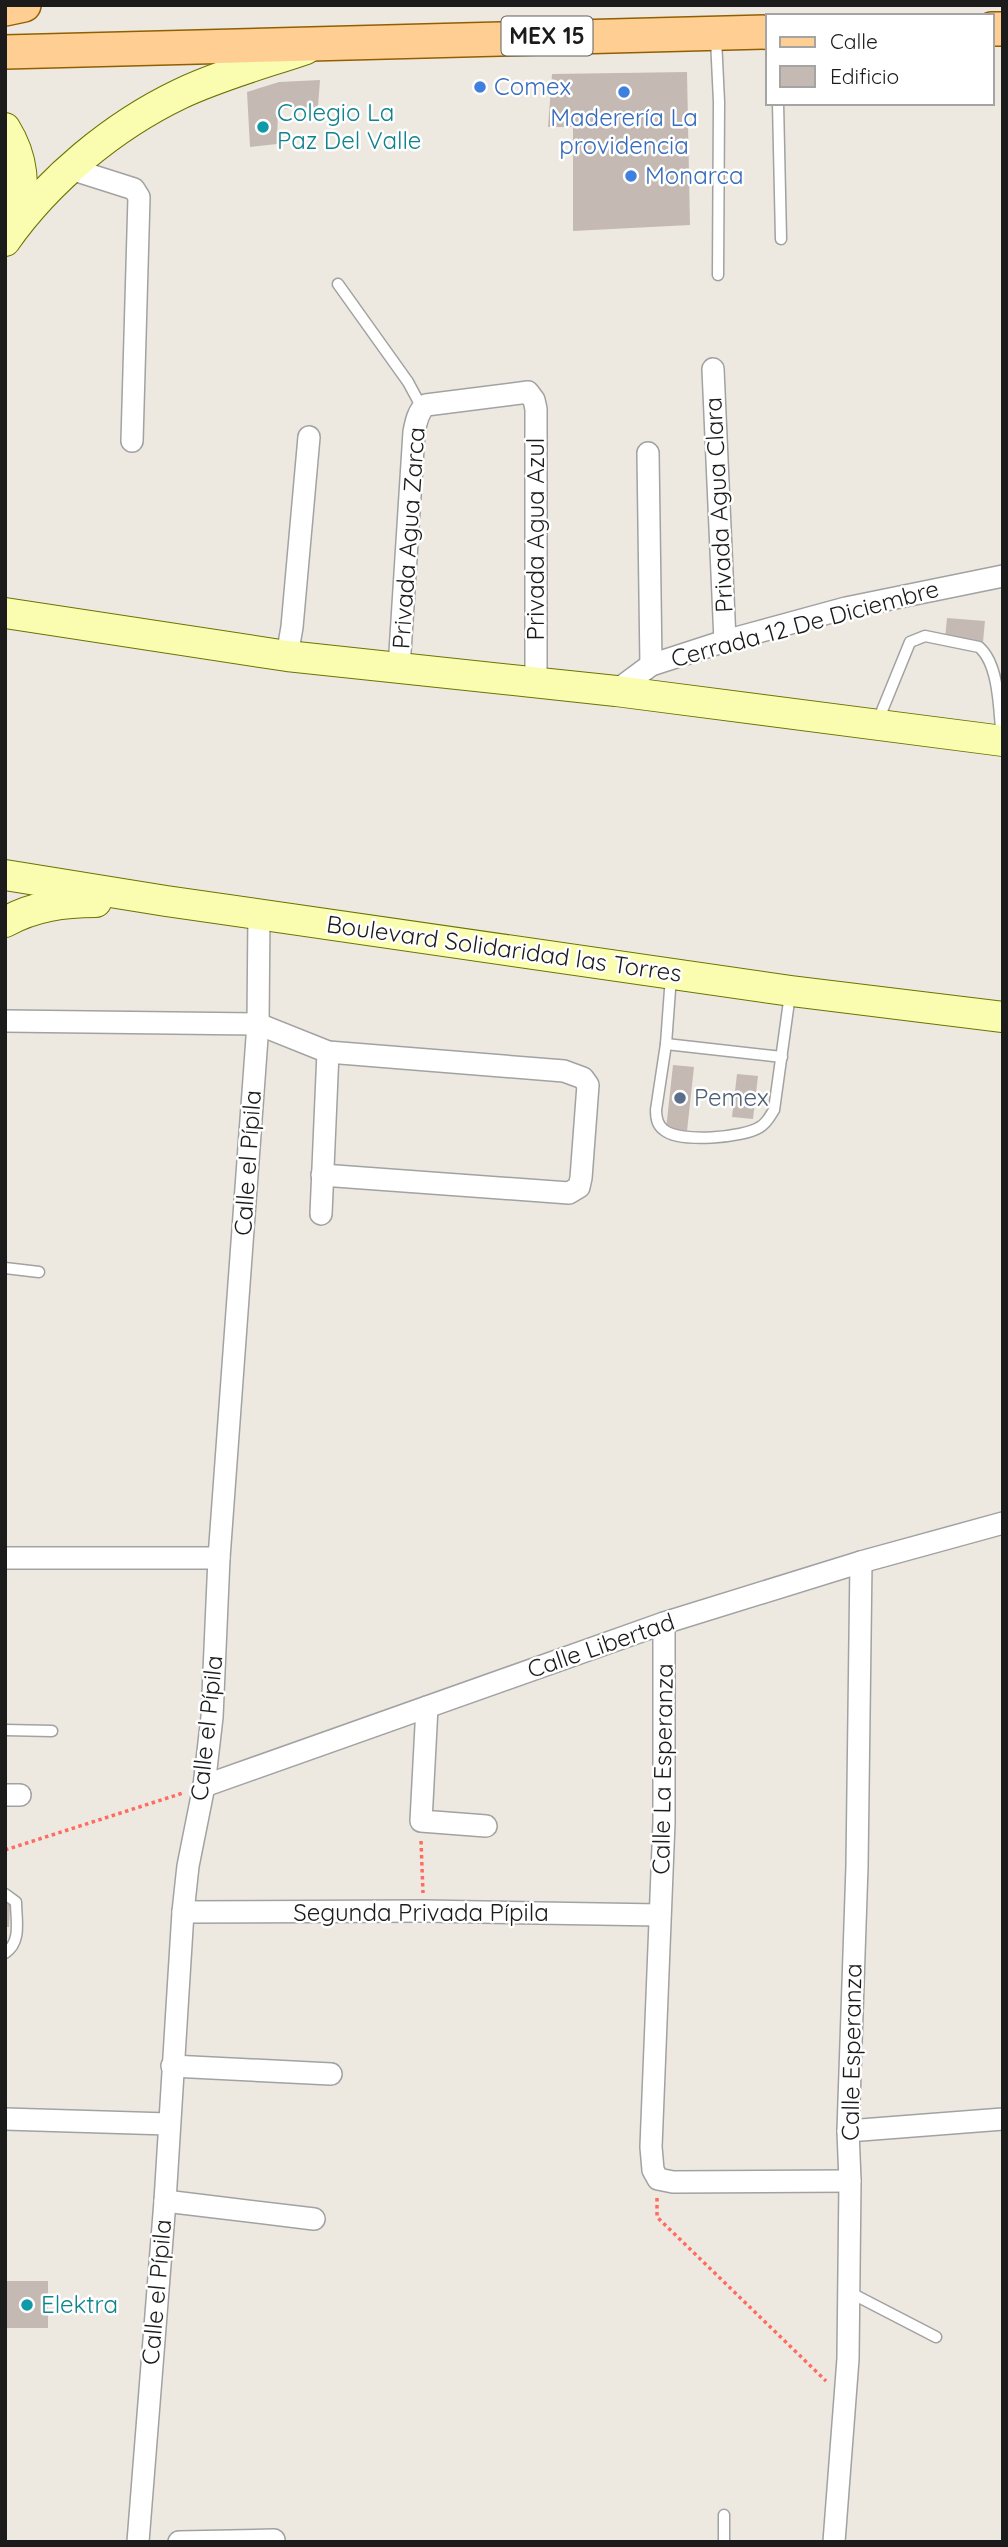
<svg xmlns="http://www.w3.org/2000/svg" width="1008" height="2547" viewBox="0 0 1008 2547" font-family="Quicksand,sans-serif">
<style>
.building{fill:#c5bab3}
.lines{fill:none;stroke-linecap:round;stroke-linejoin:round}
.lane-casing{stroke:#a2a2a2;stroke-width:13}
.street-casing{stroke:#a2a2a2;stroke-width:24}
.secondary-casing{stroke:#6a7400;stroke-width:32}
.primary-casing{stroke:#925f00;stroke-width:36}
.path{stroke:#ff6c5f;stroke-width:3.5;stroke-dasharray:3.5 3.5;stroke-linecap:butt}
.lane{stroke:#fff;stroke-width:10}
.street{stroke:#fff;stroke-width:21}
.secondary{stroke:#fafdaf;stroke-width:30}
.primary{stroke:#ffce93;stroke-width:33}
.shop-dot{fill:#3f7fe0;stroke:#fff;stroke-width:2.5}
.culture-dot{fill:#0f9aa8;stroke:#fff;stroke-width:2.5}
.service-dot{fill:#5c6f8a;stroke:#fff;stroke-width:2.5}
.labels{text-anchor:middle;stroke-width:5;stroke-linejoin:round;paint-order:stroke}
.shield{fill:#fff;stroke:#5f5f5f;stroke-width:2}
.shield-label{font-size:23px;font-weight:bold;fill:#1b1b1b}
.shop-label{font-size:24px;fill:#366cbe;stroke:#fff;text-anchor:start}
.culture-label{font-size:24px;fill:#0d838f;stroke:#fff;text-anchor:start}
.street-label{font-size:24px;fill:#1b1b1b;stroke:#fff}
.service-label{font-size:24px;fill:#4e5e75;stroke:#fff;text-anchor:start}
</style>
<rect width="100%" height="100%" fill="#ede9e0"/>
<g class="building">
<polygon points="687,72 690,225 573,231 573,127 548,127 552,74"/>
<polygon points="320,80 318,107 278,109 277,144 250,147 247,92 279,82"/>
<polygon points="947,618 985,621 983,642 945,639"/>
<polygon points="673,1065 694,1067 687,1131 666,1129"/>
<polygon points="737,1074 758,1076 753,1119 732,1117"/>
<polygon points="5,1904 10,1904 9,1927 5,1927"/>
<rect x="5" y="2281" width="43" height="47"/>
</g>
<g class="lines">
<g class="lane-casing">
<g id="lane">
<polyline points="716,39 719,102 718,275"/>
<polyline points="778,103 781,239"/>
<polyline points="338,284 408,382 422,408"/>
<path d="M877,723l33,-81 15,-6 54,11c21,18 20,66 23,93"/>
<path d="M671,976l-5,68 -10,66c0,8 1,15 8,20 16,13 79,8 96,-3 7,-4 10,-11 14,-17l16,-116"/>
<polyline points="666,1044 782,1057"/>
<polyline points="5,1268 39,1272"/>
<polyline points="5,1730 52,1731"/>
<path d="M5,1894l11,8c0,18 6,40 -11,51"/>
<polyline points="849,2292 936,2337"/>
<polyline points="724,2515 724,2542"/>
</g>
</g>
<g class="street-casing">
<g id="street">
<polyline points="71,169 134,189 139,197 132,441"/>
<polyline points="713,369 725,641"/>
<polyline points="648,453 651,665"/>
<polyline points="287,656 292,627 309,437"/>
<path d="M399,668l15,-236c2,-10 4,-21 12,-27l102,-13 6,8 2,9v275"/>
<polyline points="616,691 651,665 725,641 846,608 1003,576"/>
<polyline points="5,1021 258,1024 328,1052 564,1071 583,1078 588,1085 581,1178 579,1187 569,1193 322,1175"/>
<polyline points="321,1214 328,1052"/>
<polyline points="5,1558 219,1558"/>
<polyline points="664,1623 664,1822 651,2147 653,2170 658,2179 673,2182 850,2181"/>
<polyline points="427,1707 421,1821 486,1826"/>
<polyline points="204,1786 664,1623 861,1562 1003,1523"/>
<polyline points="5,1795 20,1795"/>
<polyline points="183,1912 424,1911 660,1915"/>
<polyline points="172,2066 331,2074"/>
<polyline points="5,2119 168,2124"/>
<polyline points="848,2131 1003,2119"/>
<polyline points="165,2201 314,2219"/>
<polyline points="138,2542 165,2201 183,1912 188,1866 204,1786 212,1717 219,1558 258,1024 259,913"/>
<polyline points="179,2542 274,2540"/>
<polyline points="834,2542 848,2359 850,2181 848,2131 857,1866 861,1562"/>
</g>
</g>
<g class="secondary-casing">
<g id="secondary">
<path d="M5,128c20,32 18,56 15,92"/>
<path d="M5,241c43,-61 108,-115 175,-147 40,-19 85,-31 126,-45"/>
<polyline points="5,613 287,656 616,691 1003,741"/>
<polyline points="5,875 166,901 791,991 1003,1017"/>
<path d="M5,922c29,-16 59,-20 91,-20"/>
</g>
</g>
<g class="primary-casing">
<g id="primary">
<polyline points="5,9 24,5"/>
<polyline points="992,29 1003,29"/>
<polyline points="5,52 768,32"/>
</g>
</g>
<g class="path">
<polyline points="421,1841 423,1893"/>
<polyline points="5,1850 183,1793"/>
<polyline points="657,2198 657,2217 826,2381"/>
</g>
<use href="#lane" class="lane"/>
<use href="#street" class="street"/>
<use href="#secondary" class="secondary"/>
<use href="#primary" class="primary"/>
</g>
<g class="shop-dot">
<circle cx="480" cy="87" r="7"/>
<circle cx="624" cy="92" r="7"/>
<circle cx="631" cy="176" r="7"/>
</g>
<g class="culture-dot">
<circle cx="263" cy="127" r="7"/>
<circle cx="27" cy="2305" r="7"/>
</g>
<circle class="service-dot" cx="680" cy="1098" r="7"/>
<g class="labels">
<rect class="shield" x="501.5" y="16.5" width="91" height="39" rx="5"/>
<g class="shield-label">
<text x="547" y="44">MEX 15</text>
</g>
<g class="shop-label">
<text x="494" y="95">Comex</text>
<text x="624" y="126" text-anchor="middle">Maderería La<tspan x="624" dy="28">providencia</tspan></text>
<text x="645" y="184">Monarca</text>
</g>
<g class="culture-label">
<text x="277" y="121">Colegio La<tspan x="277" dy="28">Paz Del Valle</tspan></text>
<text x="41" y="2313">Elektra</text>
</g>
<g class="street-label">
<text transform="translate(719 505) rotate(-93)" y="8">Privada Agua Clara</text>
<text transform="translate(409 538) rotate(-86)" y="8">Privada Agua Zarca</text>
<text transform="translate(536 539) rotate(-90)" y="8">Privada Agua Azul</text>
<text transform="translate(805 624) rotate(-15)" y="8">Cerrada 12 De Diciembre</text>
<text transform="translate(504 949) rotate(8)" y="8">Boulevard Solidaridad las Torres</text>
<text transform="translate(248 1163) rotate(-86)" y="8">Calle el Pípila</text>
<text transform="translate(601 1646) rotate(-19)" y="8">Calle Libertad</text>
<text transform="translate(207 1728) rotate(-84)" y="8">Calle el Pípila</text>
<text transform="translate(663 1769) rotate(-89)" y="8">Calle La Esperanza</text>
<text x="421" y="1921">Segunda Privada Pípila</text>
<text transform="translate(852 2052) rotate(-89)" y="8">Calle Esperanza</text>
<text transform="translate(157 2292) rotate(-85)" y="8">Calle el Pípila</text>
</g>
<g class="service-label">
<text x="694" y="1106">Pemex</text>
</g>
</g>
<rect width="1008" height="2547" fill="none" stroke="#1b1b1b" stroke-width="14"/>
<rect x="766" y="14" width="228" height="91" fill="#ffffff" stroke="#a4a4a4" stroke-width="2"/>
<rect x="780" y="37" width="35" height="10" fill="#ffce93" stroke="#a4a4a4" stroke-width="2"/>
<text x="830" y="49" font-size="21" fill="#1b1b1b">Calle</text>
<rect x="780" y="66" width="35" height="21" fill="#c5bab3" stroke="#a4a4a4" stroke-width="2"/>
<text x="830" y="84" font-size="21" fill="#1b1b1b">Edificio</text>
</svg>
